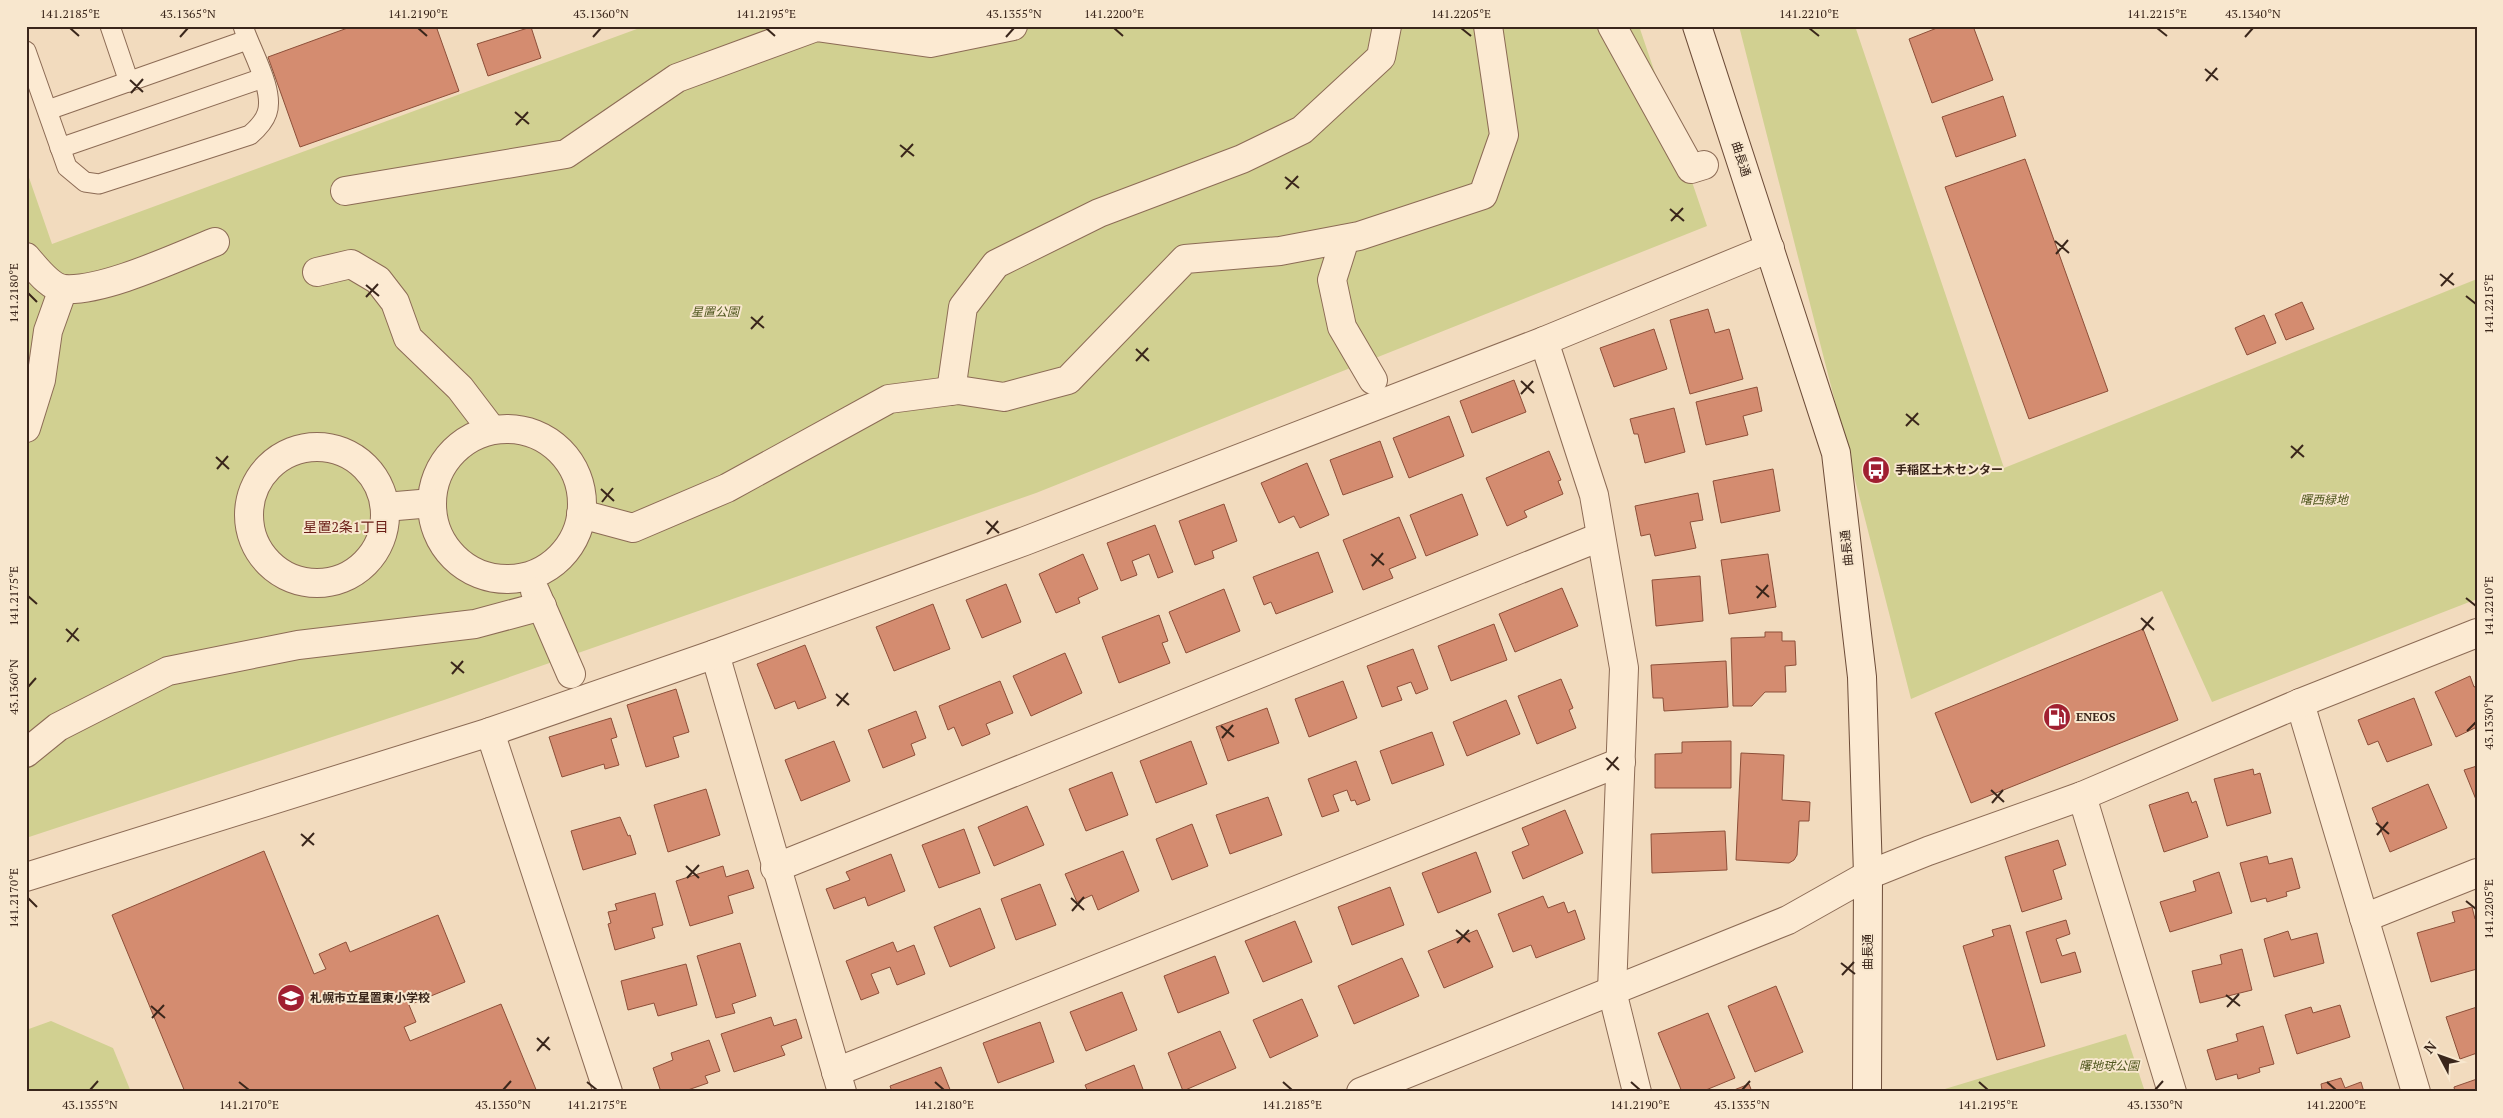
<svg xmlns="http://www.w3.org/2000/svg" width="2503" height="1118" viewBox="0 0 2503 1118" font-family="'PT Serif','Noto Sans JP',serif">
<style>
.green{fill:#d1d091}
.building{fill:#d48c70;stroke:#8d4f39}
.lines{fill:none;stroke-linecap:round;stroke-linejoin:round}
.lane-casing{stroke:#8c6b55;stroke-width:21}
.street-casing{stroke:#8c6b55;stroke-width:30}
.secondary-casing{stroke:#6d4c38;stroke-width:30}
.lane{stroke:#fcead2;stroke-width:19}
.street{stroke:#fcead2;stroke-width:28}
.secondary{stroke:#fcead2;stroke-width:28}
.ticks{fill:none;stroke:#3a261b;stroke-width:2}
.labels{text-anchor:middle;stroke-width:4;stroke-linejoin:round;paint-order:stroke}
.street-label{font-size:12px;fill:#3a261b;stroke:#f8e7ce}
.park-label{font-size:12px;font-style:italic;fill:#515820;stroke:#f8e7ce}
.poi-label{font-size:12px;font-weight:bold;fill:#3a261b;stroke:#f8e7ce;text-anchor:start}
.neighbourhood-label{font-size:14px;fill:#6a1d16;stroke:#f8e7ce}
.neatline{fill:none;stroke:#3a261b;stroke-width:2}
.ticks-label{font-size:12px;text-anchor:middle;fill:#3a261b}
</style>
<rect width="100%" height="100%" fill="#f2dbbe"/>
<g class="green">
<polygon points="645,26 1639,26 1707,226 1036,493 444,700 26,838 26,169 52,244"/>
<polygon points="1739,26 1855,26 2004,468 2477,279 2477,599 2212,702 2162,591 1911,699"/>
<polygon points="51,1021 113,1048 131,1092 26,1092 26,1030"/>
<polygon points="2126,1034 2145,1092 1935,1092"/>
</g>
<g class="building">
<polygon points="353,26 436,26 459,91 300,147 268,57"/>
<polygon points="1942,26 1973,26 1993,80 1932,103 1909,39"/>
<polygon points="531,27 541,58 488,76 477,44"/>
<polygon points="2003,96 2016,136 1956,157 1942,117"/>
<polygon points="2025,159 2108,391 2029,419 1945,187"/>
<polygon points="2302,302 2314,329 2286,340 2275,314"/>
<polygon points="1708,309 1715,333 1729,329 1743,379 1690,394 1670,320"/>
<polygon points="2264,315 2276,343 2247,355 2235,328"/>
<polygon points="1654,329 1667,369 1614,387 1600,348"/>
<polygon points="1514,380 1526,412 1472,433 1460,401"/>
<polygon points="1757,387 1762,411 1743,416 1748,435 1706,445 1696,402"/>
<polygon points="1674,408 1685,452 1645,463 1638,434 1634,434 1630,419"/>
<polygon points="1449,416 1464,456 1409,478 1393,438"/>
<polygon points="1380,441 1393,477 1343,495 1330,460"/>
<polygon points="1549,451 1561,480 1558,481 1563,494 1524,511 1527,517 1507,526 1486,478"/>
<polygon points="1307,463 1329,515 1300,528 1294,516 1279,523 1261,483"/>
<polygon points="1773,469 1780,511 1721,523 1713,481"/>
<polygon points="1698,493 1703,520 1690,522 1696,548 1655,556 1650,534 1641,536 1635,506"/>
<polygon points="1462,494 1478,535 1426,556 1410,515"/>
<polygon points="1224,504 1237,541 1212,551 1214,558 1195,565 1179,521"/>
<polygon points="1399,517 1416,558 1389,569 1393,578 1363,590 1343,540"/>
<polygon points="1155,525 1173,572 1158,578 1149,554 1132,561 1137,575 1121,581 1107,543"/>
<polygon points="1318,552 1333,592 1276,614 1271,602 1264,605 1253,577"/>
<polygon points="1083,554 1098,589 1078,598 1080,603 1056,613 1039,574"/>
<polygon points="1768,554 1776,607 1729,614 1721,560"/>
<polygon points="1700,576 1703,621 1656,626 1652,580"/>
<polygon points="1006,584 1021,622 982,638 966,600"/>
<polygon points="1562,588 1578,626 1515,652 1499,614"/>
<polygon points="1224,589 1240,631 1186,653 1169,612"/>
<polygon points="933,604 950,649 894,671 876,627"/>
<polygon points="1159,615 1168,641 1162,643 1170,663 1119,683 1102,637"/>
<polygon points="1494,624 1507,660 1451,681 1438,646"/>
<polygon points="2143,629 2178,720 1971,803 1935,713"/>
<polygon points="1765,632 1782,632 1782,641 1795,641 1796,665 1785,666 1786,692 1765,692 1752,706 1733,706 1731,638 1765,637"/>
<polygon points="805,645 826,698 798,709 795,701 775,709 757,664"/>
<polygon points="1413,649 1428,689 1416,694 1411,682 1397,687 1402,700 1382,707 1367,666"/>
<polygon points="1065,653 1082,693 1031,716 1013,676"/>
<polygon points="1726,661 1728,707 1664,711 1663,698 1653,698 1651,665"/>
<polygon points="2470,676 2474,687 2477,686 2477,727 2456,737 2435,692"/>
<polygon points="1561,679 1573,708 1569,710 1576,728 1537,744 1518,696"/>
<polygon points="1000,681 1013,713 986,724 990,734 962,746 954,727 948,730 939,706"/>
<polygon points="1343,681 1357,718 1309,737 1295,699"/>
<polygon points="676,689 689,732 673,737 679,757 646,767 627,705"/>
<polygon points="2414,698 2432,745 2387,762 2378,741 2368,745 2358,720"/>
<polygon points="1506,700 1520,734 1467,756 1453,722"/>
<polygon points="1267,708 1279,743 1228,761 1216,727"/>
<polygon points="916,711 926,738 911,744 915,755 883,768 868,730"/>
<polygon points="611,718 617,737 611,739 619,765 605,769 604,764 562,777 549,737"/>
<polygon points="1432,732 1444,765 1392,784 1380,751"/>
<polygon points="834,741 850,781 801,801 785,760"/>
<polygon points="1191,741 1207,784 1156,803 1140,761"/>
<polygon points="1731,741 1731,788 1655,788 1655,754 1682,753 1682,742"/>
<polygon points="1741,753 1784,755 1782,800 1810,802 1809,821 1799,821 1797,855 1794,860 1789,863 1736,860"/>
<polygon points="1356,761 1370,800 1357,805 1355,800 1351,801 1347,790 1333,795 1339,811 1322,817 1308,779"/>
<polygon points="2477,766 2477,802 2464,770"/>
<polygon points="2253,769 2254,775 2260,773 2271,813 2227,826 2214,779"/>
<polygon points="1112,772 1128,815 1086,831 1069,789"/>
<polygon points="2428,784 2447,828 2390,852 2372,808"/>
<polygon points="706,789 720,835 668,852 654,805"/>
<polygon points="2188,792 2192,803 2196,801 2208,837 2164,852 2149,805"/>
<polygon points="1268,797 1282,835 1230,854 1216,815"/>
<polygon points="1027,806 1044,845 994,866 978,827"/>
<polygon points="1565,810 1583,853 1523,879 1512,852 1529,845 1522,828"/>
<polygon points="620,817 628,836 630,835 636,854 583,870 571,831"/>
<polygon points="1192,824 1208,866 1172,880 1156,839"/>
<polygon points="964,829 980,873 939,888 922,845"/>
<polygon points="1725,831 1727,870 1652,873 1651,834"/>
<polygon points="2058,840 2066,865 2053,870 2062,899 2022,912 2005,857"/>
<polygon points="264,851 314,974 326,969 319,954 346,942 350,952 438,915 465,982 409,1005 416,1022 404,1027 410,1041 501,1004 537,1092 185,1092 112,915"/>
<polygon points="1123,851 1139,891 1098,910 1092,895 1077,902 1065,874"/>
<polygon points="1476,852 1491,892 1438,913 1422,873"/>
<polygon points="891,854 905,891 868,906 865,897 834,909 826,889 850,880 846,872"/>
<polygon points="2267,856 2269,864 2292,858 2300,888 2286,892 2287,896 2267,902 2266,898 2251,902 2240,863"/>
<polygon points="723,866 726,877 748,870 754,888 728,896 733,913 690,926 676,881"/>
<polygon points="2219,872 2232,913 2170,932 2160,902 2196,891 2193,881"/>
<polygon points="1040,884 1056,925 1016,940 1001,899"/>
<polygon points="1390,887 1404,925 1352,945 1338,907"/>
<polygon points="655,893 663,925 652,928 655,938 615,950 608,924 611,923 608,912 617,910 615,904"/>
<polygon points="1543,896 1548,908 1564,902 1568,913 1575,910 1585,939 1536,958 1531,945 1513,952 1498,914"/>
<polygon points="2472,907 2475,919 2477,918 2477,969 2431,982 2417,933 2455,922 2452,912"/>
<polygon points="980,908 995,948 950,967 934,927"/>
<polygon points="2066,920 2070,934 2056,939 2062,956 2075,952 2081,972 2041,983 2026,932"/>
<polygon points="1295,921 1312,962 1263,982 1245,941"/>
<polygon points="2010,925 2045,1046 1997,1060 1963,946 1994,936 1992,930"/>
<polygon points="1477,930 1493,967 1444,988 1428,951"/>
<polygon points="2288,931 2291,940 2317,933 2324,963 2274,977 2264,939"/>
<polygon points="893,942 897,952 914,945 925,974 897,985 890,967 871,974 879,993 861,1000 846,961"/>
<polygon points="740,943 756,996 732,1004 735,1013 716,1018 697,956"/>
<polygon points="2242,949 2252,990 2200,1003 2192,971 2222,964 2220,955"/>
<polygon points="1215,956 1229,993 1178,1013 1164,976"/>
<polygon points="1402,958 1419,996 1354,1024 1338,986"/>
<polygon points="686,964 697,1005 658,1016 654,1003 628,1010 621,981"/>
<polygon points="1776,986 1803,1052 1755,1072 1728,1006"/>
<polygon points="1122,992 1137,1030 1086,1051 1070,1012"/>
<polygon points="1302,999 1318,1036 1270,1058 1253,1020"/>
<polygon points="2340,1005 2350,1037 2297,1054 2285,1015 2311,1007 2313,1013"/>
<polygon points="2477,1007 2477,1053 2460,1059 2446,1017"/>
<polygon points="1708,1013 1735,1078 1701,1092 1682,1092 1658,1033"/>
<polygon points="771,1017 774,1026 796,1019 802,1038 781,1046 785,1055 734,1072 721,1034"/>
<polygon points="1040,1022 1054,1062 998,1083 983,1043"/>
<polygon points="2263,1026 2274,1064 2259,1068 2260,1072 2238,1079 2237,1074 2216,1080 2207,1050 2238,1041 2236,1034"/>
<polygon points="1220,1031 1236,1068 1183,1091 1168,1053"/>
<polygon points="709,1040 720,1071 705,1076 708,1083 682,1092 661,1092 653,1068 673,1060 671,1053"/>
<polygon points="1134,1065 1144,1092 1088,1092 1085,1085"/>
<polygon points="941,1067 951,1092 892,1092 890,1086"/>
<polygon points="2341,1078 2345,1088 2361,1082 2364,1092 2317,1092 2322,1090 2321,1084"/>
<polygon points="2477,1079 2477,1092 2455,1092 2454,1087"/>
<polygon points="1749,1084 1752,1092 1729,1092"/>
</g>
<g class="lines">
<g class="lane-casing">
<g id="lane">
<polyline points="110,26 129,82"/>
<path d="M26,51l41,116 18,15 14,2 151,-49c7,-6 14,-13 17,-22 8,-23 -17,-64 -24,-87"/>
<polyline points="48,110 247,40"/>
<polyline points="60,148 263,78"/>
</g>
</g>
<g class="street-casing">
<g id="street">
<polyline points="1612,26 1691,169 1704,165"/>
<polyline points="345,191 566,154 677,78 816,27 930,43 1013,26"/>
<polyline points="1345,239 1332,280 1342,327 1373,380"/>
<path d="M26,257c10,11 23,30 38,32 39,3 113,-32 151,-47"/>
<polyline points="317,272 351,264 378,280 395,302 408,338 460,388 492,430"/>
<polyline points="1544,341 1594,495 1624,668 1612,991 1637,1092"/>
<polyline points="951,391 963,307 996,264 1099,213 1242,159 1302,130 1381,57 1387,26"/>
<polyline points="26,428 41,380 48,331 63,289"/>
<circle cx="507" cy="504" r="75"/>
<circle cx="317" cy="515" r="68"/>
<polyline points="385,507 432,503"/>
<polyline points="581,514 633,528 727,488 889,399 958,390 1004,397 1068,380 1185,259 1280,251 1359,236 1483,195 1504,135 1488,26"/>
<polyline points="535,591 571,674"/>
<polyline points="715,654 842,1092"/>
<polyline points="2300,703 2416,1092"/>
<polyline points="490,732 608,1092"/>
<polyline points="26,753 58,727 168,671 298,645 475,624 542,606"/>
<polyline points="2082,796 2172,1092"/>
<polyline points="775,868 1600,537"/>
<polyline points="26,877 490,732 715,654 1025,541 1544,341 1770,248"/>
<polyline points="2364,918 2477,873"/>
<polyline points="836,1072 1621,762"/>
<polyline points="1361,1092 1788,920 1868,875 1928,851 2082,796 2300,703 2477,633"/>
</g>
</g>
<g class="secondary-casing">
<polyline id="secondary" points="1697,26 1836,453 1862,677 1868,875 1867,1092"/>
</g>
<use href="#lane" class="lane"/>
<use href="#street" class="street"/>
<use href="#secondary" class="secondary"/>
</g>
<path class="ticks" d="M70,28l9,8M418,28l9,8M766,28l9,8M1114,28l9,8M1461,28l10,8M1809,28l10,8M2157,28l10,8M180,37l8,-9M593,37l8,-9M1006,37l8,-9M2245,37l8,-9M2205,69l13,11M130,80l13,12M2206,81l11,-13M131,93l12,-14M515,112l14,12M516,125l12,-13M900,145l14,11M901,157l12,-13M1285,177l14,11M1286,189l12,-13M1670,209l14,12M1671,221l12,-13M2055,241l14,12M2056,254l12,-14M2440,274l14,11M366,285l13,11M2441,286l12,-13M28,293l9,9M2466,296l10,8M366,297l12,-13M751,317l13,11M751,329l12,-13M1136,349l13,12M1136,361l12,-13M1521,381l13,12M1521,394l12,-13M1906,414l13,11M1906,426l12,-13M2291,446l13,11M216,457l13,12M2291,458l12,-13M217,469l11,-13M601,489l13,12M602,502l11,-14M986,521l13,12M987,534l11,-13M1371,554l13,11M1372,566l11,-13M1756,586l13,11M28,596l9,8M1757,598l11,-13M2466,598l10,8M2141,618l13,12M66,629l13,12M2142,630l11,-13M67,642l11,-14M451,662l13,11M452,674l11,-13M28,687l8,-9M836,694l13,11M837,706l11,-13M1221,726l13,11M2467,731l9,-9M1222,738l11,-13M1606,758l13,12M1607,770l11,-13M1991,790l13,12M1992,803l11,-13M2376,823l13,11M301,834l13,11M2377,835l11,-13M302,846l12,-13M686,866l13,12M687,878l12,-13M28,898l9,9M1071,898l13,12M2466,901l10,8M1072,911l12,-14M1456,930l14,12M1457,943l12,-13M1841,963l14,11M1842,975l12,-13M2226,995l14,11M151,1006l14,12M2227,1007l12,-13M152,1018l12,-13M537,1038l13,12M537,1051l12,-14M239,1082l10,8M587,1082l10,8M935,1082l9,8M1283,1082l9,8M1631,1082l9,8M1979,1082l9,8M2327,1082l9,8M90,1090l8,-9M503,1090l8,-9M1742,1090l8,-9M2155,1090l8,-9"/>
<defs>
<g id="bus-disc" transform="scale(1.4375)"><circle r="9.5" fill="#a01f31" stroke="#f8e7ce"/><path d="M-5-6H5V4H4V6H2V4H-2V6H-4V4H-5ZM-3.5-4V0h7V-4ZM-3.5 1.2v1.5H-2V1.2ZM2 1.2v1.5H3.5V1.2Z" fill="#fff"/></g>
<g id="fuel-disc" transform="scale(1.4375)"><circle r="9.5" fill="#a01f31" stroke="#f8e7ce"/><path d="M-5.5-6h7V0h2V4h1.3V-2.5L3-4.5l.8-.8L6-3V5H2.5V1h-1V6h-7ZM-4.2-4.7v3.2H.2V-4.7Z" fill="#fff"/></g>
<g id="school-disc" transform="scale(1.4375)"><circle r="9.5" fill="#a01f31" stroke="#f8e7ce"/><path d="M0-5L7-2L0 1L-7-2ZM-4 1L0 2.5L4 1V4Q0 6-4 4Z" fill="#fff"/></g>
</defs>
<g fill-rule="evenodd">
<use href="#bus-disc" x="1876" y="470"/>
<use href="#fuel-disc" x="2057" y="717"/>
<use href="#school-disc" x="291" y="998"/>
</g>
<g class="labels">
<g class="street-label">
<text transform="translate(1741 159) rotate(72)" y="4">曲長通</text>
<text transform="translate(1847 548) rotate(-96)" y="4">曲長通</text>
<text transform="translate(1868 952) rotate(-90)" y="4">曲長通</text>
</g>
<g class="park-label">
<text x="715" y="316">星置公園</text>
<text x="2324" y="504">曙西緑地</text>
<text x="2109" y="1070">曙地球公園</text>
</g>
<g class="poi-label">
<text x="1895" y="474">手稲区土木センター</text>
<text x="2076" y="721">ENEOS</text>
<text x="310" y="1002">札幌市立星置東小学校</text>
</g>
<g class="neighbourhood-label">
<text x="346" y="532">星置2条1丁目</text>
</g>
</g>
<rect width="2503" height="1118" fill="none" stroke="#f8e7ce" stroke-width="55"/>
<g transform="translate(2440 1056) rotate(311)" stroke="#f8e7ce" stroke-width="4" paint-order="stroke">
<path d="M0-4L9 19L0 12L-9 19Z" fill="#3a261b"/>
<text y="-8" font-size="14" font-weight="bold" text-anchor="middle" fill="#3a261b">N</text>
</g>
<rect x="28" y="28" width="2448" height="1062" class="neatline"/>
<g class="ticks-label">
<text x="70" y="18">141.2185°E</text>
<text x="188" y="18">43.1365°N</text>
<text x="418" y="18">141.2190°E</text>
<text x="601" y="18">43.1360°N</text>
<text x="766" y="18">141.2195°E</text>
<text x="1014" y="18">43.1355°N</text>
<text x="1114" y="18">141.2200°E</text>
<text x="1461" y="18">141.2205°E</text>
<text x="1809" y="18">141.2210°E</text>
<text x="2157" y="18">141.2215°E</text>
<text x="2253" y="18">43.1340°N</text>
<text transform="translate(14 293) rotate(-90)" y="4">141.2180°E</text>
<text transform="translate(2489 304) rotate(-90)" y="4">141.2215°E</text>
<text transform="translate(14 596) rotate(-90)" y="4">141.2175°E</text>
<text transform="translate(2489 606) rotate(-90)" y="4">141.2210°E</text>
<text transform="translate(14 687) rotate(-90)" y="4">43.1360°N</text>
<text transform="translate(2489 722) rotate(-90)" y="4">43.1330°N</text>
<text transform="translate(14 898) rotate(-90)" y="4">141.2170°E</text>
<text transform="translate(2489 909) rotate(-90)" y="4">141.2205°E</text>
<text x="90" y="1109">43.1355°N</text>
<text x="249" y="1109">141.2170°E</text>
<text x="503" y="1109">43.1350°N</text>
<text x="597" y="1109">141.2175°E</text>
<text x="944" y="1109">141.2180°E</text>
<text x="1292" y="1109">141.2185°E</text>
<text x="1640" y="1109">141.2190°E</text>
<text x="1742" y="1109">43.1335°N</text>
<text x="1988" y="1109">141.2195°E</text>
<text x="2155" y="1109">43.1330°N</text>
<text x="2336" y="1109">141.2200°E</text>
</g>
</svg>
